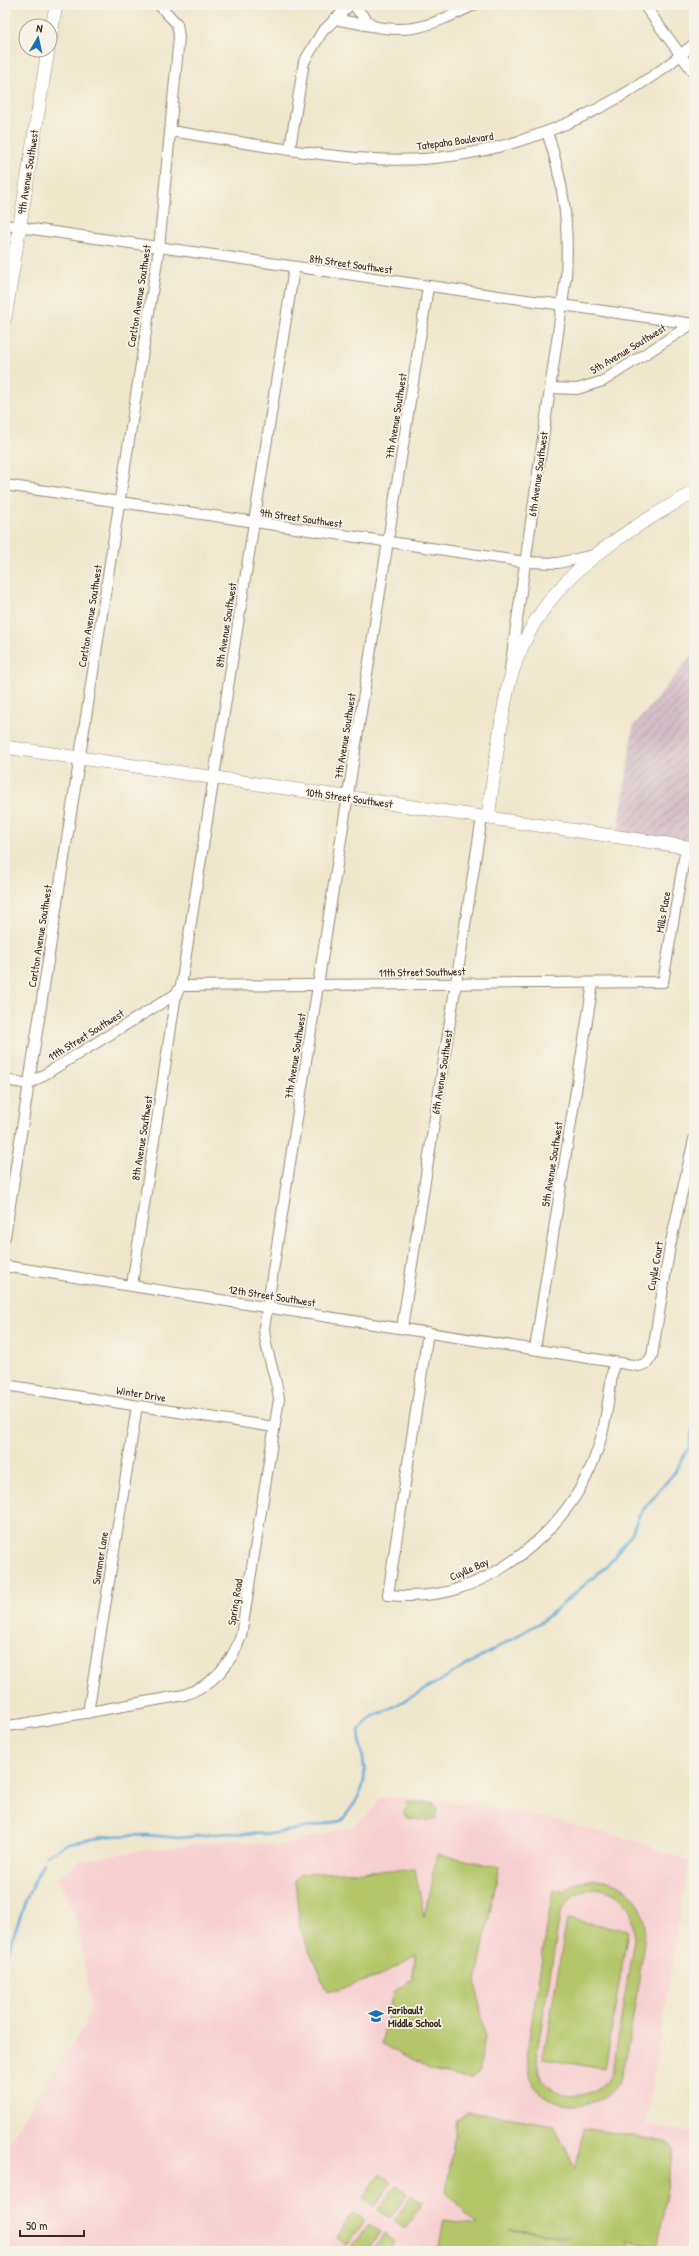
<svg xmlns="http://www.w3.org/2000/svg" width="699" height="2256" viewBox="0 0 699 2256" font-family="'Patrick Hand',sans-serif">
<style>
.built{fill:#f7cfd1}
.industrial{fill:url(#industrial-furrows)}
.grass{fill:url(#grass-tufts);stroke:#787844}
.pitch{fill:#b4c669;stroke:#787844;fill-rule:evenodd}
.lines{fill:none;stroke-linecap:round;stroke-linejoin:round}
.stream{stroke:#66aadb;stroke-width:2.5}
.minor-casing{stroke:#958875;stroke-width:12}
.tertiary-casing{stroke:#958875;stroke-width:14}
.minor{stroke:#fff;stroke-width:10}
.tertiary{stroke:#fff;stroke-width:13}
.labels{text-anchor:middle;stroke-width:3.5;stroke-linejoin:round;paint-order:stroke}
.street-label{font-size:11px;fill:#3b2a1e;stroke:#f7f3e8}
.poi-label{font-size:11px;font-weight:bold;fill:#3b2a1e;stroke:#f7f3e8;text-anchor:start}
</style>
<defs>
<pattern id="industrial-furrows" width="10" height="10" patternUnits="userSpaceOnUse"><rect width="10" height="10" fill="#d2bdc6"/><path d="M-1 1l2-2M0 10L10 0M9 11l2-2" fill="none" stroke="#ac9aa0"/></pattern>
<pattern id="grass-tufts" width="24" height="20" patternUnits="userSpaceOnUse"><rect width="24" height="20" fill="#b4c669"/><path d="M3 7l-1-3M5 7V3M7 7l1-3M15 17l-1-3M17 17v-4M19 17l1-3" fill="none" stroke="#94a156"/></pattern>
</defs>
<rect width="100%" height="100%" fill="#f7f3e8"/>
<filter id="ink" filterUnits="userSpaceOnUse"><feTurbulence type="fractalNoise" baseFrequency=".025" numOctaves="2"/><feDisplacementMap in="SourceGraphic" scale="8" xChannelSelector="R" yChannelSelector="G"/><feConvolveMatrix kernelMatrix="1 2 1 2 8 2 1 2 1" color-interpolation-filters="sRGB"/></filter>
<filter id="wash" filterUnits="userSpaceOnUse"><feTurbulence type="fractalNoise" baseFrequency=".012" numOctaves="4" result="noise"/><feDisplacementMap in="SourceGraphic" scale="16" xChannelSelector="R" yChannelSelector="G"/><feGaussianBlur stdDeviation="0.9" result="paint"/><feColorMatrix in="noise" values="0 0 0 0 0 0 0 0 0 0 0 0 0 0 0 0 0 1.4 0 .05"/><feComposite in="paint" operator="in"/></filter>
<g filter="url(#wash)">
<rect width="100%" height="100%" fill="#efe7cc"/>
<polygon class="built" points="380,1797 397,1797 446,1802 542,1817 633,1840 689,1861 646,2124 694,2133 694,2251 5,2251 5,2147 85,2026 91,2006 77,1922 66,1892 57,1879 79,1861 132,1852 231,1840 282,1845 352,1827 365,1818 375,1807"/>
<polygon class="industrial" points="694,653 694,853 617,841 633,727"/>
<polygon class="grass" points="408,1801 434,1803 437,1809 436,1819 428,1821 407,1818 404,1814"/>
<g class="pitch">
<polygon points="437,1854 499,1867 476,1982 485,2036 479,2073 471,2079 435,2072 381,2044 393,1992 412,1979 416,1956 378,1977 327,1992 300,1928 295,1881 300,1874 415,1869 424,1917"/>
<path d="M593,1879c20,0 37,9 47,27 3,7 5,16 5,24 -1,20 -19,143 -28,155 -20,26 -69,29 -85,-4 -5,-12 -5,-24 -4,-36l25,-156 9,2v3l12,-10zM594,1888c28,2 42,22 40,50l-21,132c-11,28 -56,37 -72,7 -5,-10 -4,-21 -3,-31l22,-131c6,-16 18,-23 34,-27z"/>
<polygon points="567,1919 628,1930 605,2069 543,2059"/>
<path d="M469,2111l85,14 22,45 7,-42 84,14 6,7 -15,97 -31,-4 5,9h-194l6,-31 33,5 -31,-33 11,-72zM509,2229h1l58,7 -1,2z"/>
<polygon points="380,2174 391,2182 374,2207 363,2199"/>
<polygon points="396,2185 407,2193 390,2218 378,2210"/>
<polygon points="411,2195 423,2203 405,2228 394,2220"/>
<polygon points="353,2213 365,2221 347,2245 336,2237"/>
<polygon points="369,2224 380,2232 367,2251 355,2251 351,2248"/>
<polygon points="384,2234 395,2242 389,2251 372,2251"/>
</g>
<g class="lines">
<g class="stream">
<path d="M47,1855l22,-12 41,-7 36,-1 33,3 46,-5 46,1 70,-13c33,-39 23,-45 18,-91l12,-13 18,-8 28,-15 124,-72 67,-57 24,-32 7,-18 35,-42 14,-24 6,-26"/>
<polyline points="5,1960 27,1897 43,1863"/>
</g>
</g>
</g>
<g filter="url(#ink)">
<g class="lines">
<g class="minor-casing">
<g id="minor">
<polyline points="355,5 358,11 371,24"/>
<polyline points="644,5 694,73"/>
<path d="M334,19c25,4 54,13 80,9 21,-4 41,-14 60,-23"/>
<path d="M170,131c67,10 136,24 204,28 97,6 194,-26 274,-80 16,-10 31,-23 46,-35"/>
<polyline points="290,148 304,62 322,32 350,5"/>
<polyline points="5,225 694,324"/>
<polyline points="551,388 577,389 603,381 692,324"/>
<polyline points="5,485 525,562 558,563 594,555"/>
<path d="M510,669l56,-392c3,-53 -2,-95 -19,-145"/>
<polyline points="181,986 663,982 686,847"/>
<polyline points="5,1080 29,1084 176,994"/>
<polyline points="5,1237 159,248 179,37 177,24 159,5"/>
<polyline points="5,1266 639,1366 647,1363 652,1356 670,1246 694,1139"/>
<polyline points="132,1285 176,994 181,986 294,268"/>
<polyline points="402,1328 482,817"/>
<path d="M428,1332l-40,263c21,2 42,1 63,-4 65,-19 125,-76 146,-140 10,-28 12,-60 17,-89"/>
<polyline points="535,1349 593,983"/>
<polyline points="5,1385 274,1427"/>
<polyline points="88,1713 137,1406"/>
<path d="M5,1726l18,-2 161,-29c29,-10 47,-30 57,-59l38,-237c-3,-26 -14,-46 -15,-71l164,-1041"/>
</g>
</g>
<g class="tertiary-casing">
<g id="tertiary">
<polyline points="50,40 56,5"/>
<polyline points="5,318 48,50"/>
<polyline points="5,747 694,848"/>
<path d="M488,817c6,-40 10,-81 18,-120 21,-108 101,-155 188,-205"/>
</g>
</g>
<use href="#minor" class="minor"/>
<use href="#tertiary" class="tertiary"/>
</g>
</g>
<defs>
<g id="school-bare" transform="scale(1.2)"><path d="M0-5L7-2L0 1L-7-2ZM-4 1L0 2.5L4 1V4Q0 6-4 4Z" fill="#1f6fb2" stroke="#f7f3e8" stroke-width="2.5" paint-order="stroke"/></g>
</defs>
<g fill-rule="evenodd">
<use href="#school-bare" x="376" y="2016"/>
</g>
<g class="labels">
<g class="street-label">
<text transform="translate(455 141) rotate(-8)" y="4">Tatepaha Boulevard</text>
<text transform="translate(28 172) rotate(-81)" y="4">9th Avenue Southwest</text>
<text transform="translate(351 264) rotate(8)" y="4">8th Street Southwest</text>
<text transform="translate(139 296) rotate(-81)" y="4">Carlton Avenue Southwest</text>
<text transform="translate(628 349) rotate(-31)" y="4">5th Avenue Southwest</text>
<text transform="translate(396 416) rotate(-81)" y="4">7th Avenue Southwest</text>
<text transform="translate(538 474) rotate(-82)" y="4">6th Avenue Southwest</text>
<text transform="translate(301 518) rotate(8)" y="4">9th Street Southwest</text>
<text transform="translate(90 616) rotate(-81)" y="4">Carlton Avenue Southwest</text>
<text transform="translate(226 625) rotate(-81)" y="4">8th Avenue Southwest</text>
<text transform="translate(345 736) rotate(-81)" y="4">7th Avenue Southwest</text>
<text transform="translate(349 798) rotate(8)" y="4">10th Street Southwest</text>
<text transform="translate(663 912) rotate(-80)" y="4">Mills Place</text>
<text transform="translate(40 936) rotate(-81)" y="4">Carlton Avenue Southwest</text>
<text transform="translate(422 972) rotate(-1)" y="4">11th Street Southwest</text>
<text transform="translate(86 1035) rotate(-32)" y="4">11th Street Southwest</text>
<text transform="translate(295 1056) rotate(-81)" y="4">7th Avenue Southwest</text>
<text transform="translate(442 1072) rotate(-81)" y="4">6th Avenue Southwest</text>
<text transform="translate(142 1138) rotate(-81)" y="4">8th Avenue Southwest</text>
<text transform="translate(552 1164) rotate(-81)" y="4">5th Avenue Southwest</text>
<text transform="translate(655 1266) rotate(-80)" y="4">Cuylle Court</text>
<text transform="translate(272 1296) rotate(9)" y="4">12th Street Southwest</text>
<text transform="translate(141 1394) rotate(9)" y="4">Winter Drive</text>
<text transform="translate(100 1558) rotate(-81)" y="4">Summer Lane</text>
<text transform="translate(469 1569) rotate(-24)" y="4">Cuylle Bay</text>
<text transform="translate(235 1602) rotate(-81)" y="4">Spring Road</text>
</g>
<g class="poi-label">
<text x="388" y="2014">Faribault<tspan x="388" dy="13">Middle School</tspan></text>
</g>
</g>
<rect width="699" height="2256" fill="none" stroke="#f7f3e8" stroke-width="20"/>
<g transform="translate(38 38) rotate(9)"><circle r="19" fill="#f7f3e8" stroke="#aca397"/>
<path d="M0-3L7 15L0 10L-7 15Z" fill="#1f6fb2"/>
<text y="-6" font-size="11" font-weight="bold" text-anchor="middle" fill="#3b2a1e">N</text>
</g>
<path d="M20 2230v6h64v-6" fill="none" stroke="#3b2a1e" stroke-width="2"/>
<text x="26" y="2230" font-size="12" fill="#3b2a1e" stroke="#f7f3e8" stroke-width="3" paint-order="stroke">50 m</text>
</svg>
